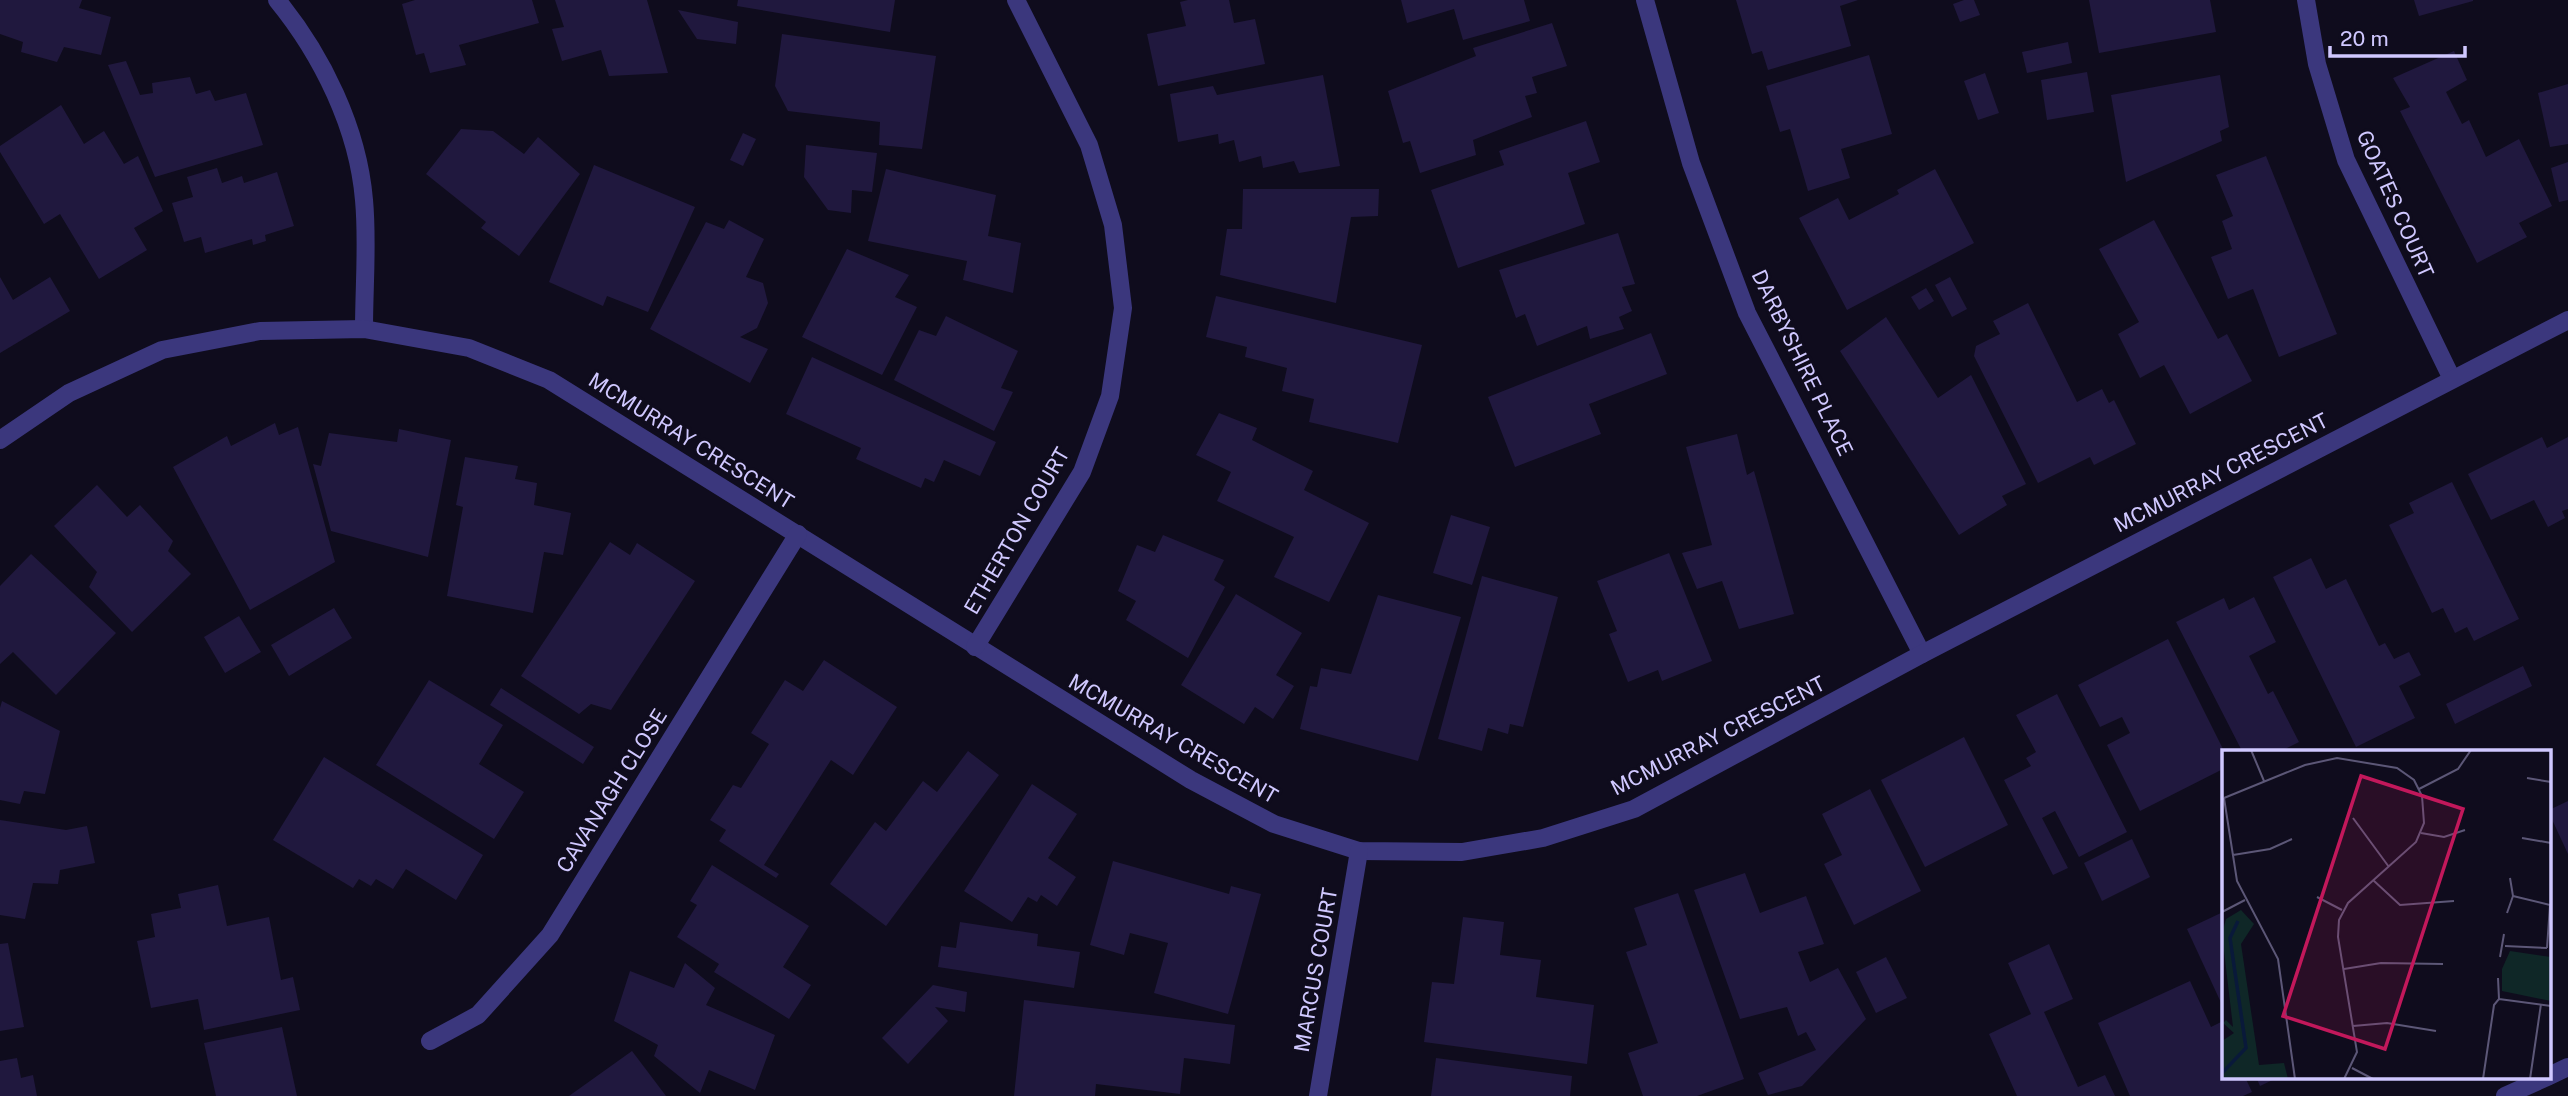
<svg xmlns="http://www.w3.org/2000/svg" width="2568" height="1096" viewBox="0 0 2568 1096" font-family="'Public Sans',sans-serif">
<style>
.building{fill:#20183e}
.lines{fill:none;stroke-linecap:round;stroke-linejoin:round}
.minor{stroke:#3b377d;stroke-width:18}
.labels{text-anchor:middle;stroke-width:6;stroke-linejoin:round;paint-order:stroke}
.street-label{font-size:21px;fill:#d0c8ff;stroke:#0f0c1d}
.inset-river{fill:none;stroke:#09193a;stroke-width:3.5}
.inset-road{fill:none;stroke:#5c5777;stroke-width:2}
.view{fill:#c2185b;fill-opacity:0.15;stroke:#c2185b;stroke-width:3.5}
.inset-edge{fill:none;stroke:#d0c8ff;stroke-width:3.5}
</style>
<rect width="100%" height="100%" fill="#0f0c1d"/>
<g class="building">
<polygon points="0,0 82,0 79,8 111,17 101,55 64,47 57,62 21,52 23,42 0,34"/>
<polygon points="415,0 532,0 539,23 459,45 466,65 430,73 424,53 416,55 402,4"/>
<polygon points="555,0 647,0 668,73 609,76 601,50 562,61 552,29 564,27"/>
<polygon points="738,0 895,0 890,32 737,6"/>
<polygon points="1188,0 1229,0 1234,23 1255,19 1265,64 1158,86 1147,34 1186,26 1180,2"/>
<polygon points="1401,0 1524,0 1530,21 1463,40 1454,9 1407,23"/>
<polygon points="1736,0 1858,0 1840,6 1851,46 1768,70 1762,51 1752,54"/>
<polygon points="1964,0 1974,0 1980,15 1960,22 1953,4"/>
<polygon points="2089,0 2210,0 2216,32 2099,53"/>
<polygon points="2414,0 2473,0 2473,1 2419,16"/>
<polygon points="678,10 738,22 736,44 697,39"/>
<polygon points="1552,23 1567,66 1532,77 1537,93 1525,96 1532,117 1473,140 1476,155 1420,173 1410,141 1403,143 1388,91 1476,56 1473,48"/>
<polygon points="782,34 936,56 922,149 879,145 880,122 788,111 775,86"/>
<polygon points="2068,42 2072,63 2027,73 2022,52"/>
<polygon points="2454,51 2467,80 2446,92 2462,124 2469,120 2486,157 2519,139 2552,206 2519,223 2527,237 2477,263 2400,111 2410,107 2393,78"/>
<polygon points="1869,55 1892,134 1841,149 1850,178 1808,191 1790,129 1780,132 1766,86"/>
<polygon points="126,61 140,95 153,93 152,83 190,77 196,94 210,90 215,101 246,93 263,145 155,177 108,65"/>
<polygon points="2087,72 2094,112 2047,120 2041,80"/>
<polygon points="1985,73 1999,113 1978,120 1964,81"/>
<polygon points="1323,75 1340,166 1299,173 1294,161 1263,168 1261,156 1239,162 1234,140 1219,144 1218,134 1178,142 1170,94 1213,86 1217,95"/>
<polygon points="2220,75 2229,127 2220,131 2222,141 2126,182 2111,95"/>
<polygon points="2568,84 2568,144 2550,147 2538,93"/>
<polygon points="61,105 84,144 104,131 124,164 138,156 163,211 134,228 147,250 99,279 60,214 44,224 0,152 0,146"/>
<polygon points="1586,121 1600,162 1568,173 1585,224 1458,268 1431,190 1504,165 1499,151"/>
<polygon points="461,129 493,131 524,154 538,137 580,174 519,256 481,228 486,222 426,174"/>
<polygon points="743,133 756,139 743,166 730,160"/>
<polygon points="806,145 877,153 872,192 852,190 851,213 828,210 804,177"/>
<polygon points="2266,156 2337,334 2279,357 2253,289 2228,299 2211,257 2232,249 2222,221 2233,216 2216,175"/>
<polygon points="2568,162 2568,200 2559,202 2551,168"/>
<polygon points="594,165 695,207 648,312 607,296 603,306 549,282"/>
<polygon points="217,168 222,183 242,176 244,183 277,172 294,226 265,235 266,241 253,245 252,239 205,253 201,237 184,242 172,203 193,197 187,177"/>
<polygon points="886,169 996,195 988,236 1021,243 1013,293 963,280 967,261 868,241"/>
<polygon points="1935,169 1974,243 1847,310 1799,218 1838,198 1849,220 1899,194 1897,190"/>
<polygon points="1243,189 1379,189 1378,216 1351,217 1336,303 1220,275 1227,229 1242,229"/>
<polygon points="729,220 764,239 746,277 763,283 768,303 757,328 740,337 768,349 750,383 650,329 706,222 724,229"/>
<polygon points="2154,220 2218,339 2227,334 2252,381 2190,414 2164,365 2140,378 2118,334 2139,322 2099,249"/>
<polygon points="1618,233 1635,284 1622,287 1632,311 1619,317 1624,329 1590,339 1587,326 1537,346 1525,314 1516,318 1499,270"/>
<polygon points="847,249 909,275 895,297 917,307 882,375 802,337"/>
<polygon points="0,277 13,300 50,277 70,311 0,353"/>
<polygon points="1950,277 1967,309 1952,317 1935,285"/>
<polygon points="1926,288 1934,301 1919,310 1911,297"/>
<polygon points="1216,296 1422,345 1398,443 1309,422 1314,399 1282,391 1287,368 1245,357 1247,347 1206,337"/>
<polygon points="2028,303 2077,402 2102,389 2109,403 2114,400 2136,444 2094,465 2090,457 2038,483 1974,356 1976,346 2000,334 1993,321"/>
<polygon points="946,316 1018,351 1001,388 1013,392 994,431 894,380 919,330 936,336"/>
<polygon points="1886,317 1938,398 1971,375 2026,484 2002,496 2007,505 1959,535 1840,351"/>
<polygon points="1651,333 1667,374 1589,404 1601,434 1515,467 1488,397"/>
<polygon points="812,357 996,442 980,476 944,460 934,482 925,478 921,488 856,459 861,448 786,414"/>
<polygon points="1219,413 1257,428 1252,440 1313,471 1304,490 1369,523 1329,602 1274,577 1294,537 1217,501 1231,472 1196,455"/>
<polygon points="275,423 279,435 298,427 335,562 250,610 173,467 227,436 231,446"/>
<polygon points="399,429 451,440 428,557 331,531 313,464 321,466 329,433 397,442"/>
<polygon points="1737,434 1747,475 1754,471 1794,614 1739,629 1722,581 1697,589 1682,553 1712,545 1686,447"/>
<polygon points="2542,437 2547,448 2568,437 2568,509 2562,511 2565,518 2548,527 2534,500 2491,520 2468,474"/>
<polygon points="465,457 518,466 515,479 537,483 534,505 571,513 563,555 544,552 533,613 447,596 463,507 456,505"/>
<polygon points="2452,482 2519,619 2474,641 2467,627 2455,633 2443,608 2432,613 2389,525 2414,513 2409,503"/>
<polygon points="97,485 127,517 140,505 173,541 168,551 191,574 132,632 89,587 97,572 54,526"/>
<polygon points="1451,515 1490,527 1472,585 1433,573"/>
<polygon points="1163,535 1224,560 1214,580 1225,587 1188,658 1126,620 1136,601 1118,591 1137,545 1155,552"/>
<polygon points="610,542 630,555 637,543 695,581 611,710 591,704 579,714 521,676"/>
<polygon points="1669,553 1712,661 1662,681 1658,670 1628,682 1609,634 1617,631 1597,581"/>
<polygon points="31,554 116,633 56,695 13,652 0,664 0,586"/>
<polygon points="2311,558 2326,589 2346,579 2379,646 2385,643 2394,659 2409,652 2421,675 2399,686 2415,718 2356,747 2273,577"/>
<polygon points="1482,576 1558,597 1523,727 1510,724 1508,734 1488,728 1482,751 1438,739"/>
<polygon points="1236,594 1302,633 1276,675 1294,686 1273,719 1255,707 1244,724 1181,685"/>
<polygon points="1378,595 1461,617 1418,761 1300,729 1310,686 1317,687 1321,668 1351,674"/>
<polygon points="2254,597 2276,642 2249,656 2268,694 2273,691 2299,742 2281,751 2242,751 2176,622 2224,598 2229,610"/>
<polygon points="334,608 352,638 289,676 271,645"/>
<polygon points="239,616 261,652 225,673 204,637"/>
<polygon points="2168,639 2224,751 2223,769 2140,811 2107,745 2130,733 2122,717 2100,727 2078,685"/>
<polygon points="824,660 897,707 853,775 831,760 764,865 779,874 776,878 719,841 726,830 710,820 733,785 741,788 769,744 751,733 785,680 803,691"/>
<polygon points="2523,666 2532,686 2455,724 2446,704"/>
<polygon points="429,680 503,725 479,764 524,792 494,839 376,765"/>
<polygon points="501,688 594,747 583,764 490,705"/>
<polygon points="2057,694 2127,832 2079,857 2055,811 2042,818 2068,868 2053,875 2004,780 2031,766 2026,758 2036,752 2016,715"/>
<polygon points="2,701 60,731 45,794 24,791 20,804 0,800 0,708"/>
<polygon points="1964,737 2008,825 1925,867 1881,780"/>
<polygon points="968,751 999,775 886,926 830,884 875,822 886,831 923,781 937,792"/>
<polygon points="324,757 483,855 456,900 406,869 393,889 376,879 371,886 359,879 353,888 273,840"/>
<polygon points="1032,784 1077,814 1048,858 1076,877 1057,906 1041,895 1037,902 1028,897 1012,922 964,891"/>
<polygon points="1870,789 1921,891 1854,925 1824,864 1842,855 1822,814"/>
<polygon points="2568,801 2568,854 2549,813 2549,810"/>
<polygon points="0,820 66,830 87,826 95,863 60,870 58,884 33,883 25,919 0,915"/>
<polygon points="2132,839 2150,877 2102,901 2084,863"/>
<polygon points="1113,861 1229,894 1231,886 1261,894 1228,1014 1154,993 1168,943 1130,933 1124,955 1090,945"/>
<polygon points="712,865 809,926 783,967 811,985 789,1019 714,972 719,964 677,937 697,905 690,901"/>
<polygon points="1745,873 1760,913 1806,896 1824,944 1798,952 1810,982 1838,968 1866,1019 1802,1086 1768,1095 1758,1073 1816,1050 1806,1032 1798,1036 1787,1007 1740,1019 1694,890"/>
<polygon points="218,885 227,926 269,917 281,980 293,977 300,1010 204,1030 198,999 151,1008 137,941 155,937 151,914 181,908 178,894"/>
<polygon points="1678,893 1744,1079 1697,1096 1643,1096 1628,1053 1658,1043 1626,952 1647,945 1634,908"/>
<polygon points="2223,912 2223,1007 2187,929"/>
<polygon points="1463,917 1504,922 1500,955 1541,960 1536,997 1594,1005 1587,1064 1424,1042 1432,982 1454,984"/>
<polygon points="960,922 1038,934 1037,946 1080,952 1074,988 938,967 941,946 956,948"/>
<polygon points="8,943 24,1027 0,1031 0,944"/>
<polygon points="2049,944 2073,999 2044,1012 2078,1087 2105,1075 2115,1096 2017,1096 1989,1034 2031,1014 2008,963"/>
<polygon points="1886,957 1907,998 1876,1013 1856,972"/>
<polygon points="685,963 715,988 706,1005 775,1035 755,1090 709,1070 700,1093 654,1056 658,1045 614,1021 630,971 674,988"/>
<polygon points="2190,981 2211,1027 2221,1022 2223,1027 2223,1077 2245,1077 2252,1092 2243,1096 2130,1096 2098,1023"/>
<polygon points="933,985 967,992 965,1012 935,1007 948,1021 908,1064 882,1038"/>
<polygon points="1024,1000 1235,1025 1230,1064 1184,1058 1180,1094 1096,1084 1095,1096 1014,1096"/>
<polygon points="282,1027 297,1096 216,1096 204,1043"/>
<polygon points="632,1051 666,1096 569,1096"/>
<polygon points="17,1058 21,1078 33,1075 37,1096 0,1096 0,1061"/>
<polygon points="1436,1058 1572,1076 1570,1096 1431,1096"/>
<polygon points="2256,1077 2279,1077 2260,1086"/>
</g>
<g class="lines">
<g class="minor">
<path d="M277,0c45,55 81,128 87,200 4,42 0,86 0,129"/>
<polyline points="1645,0 1691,163 1747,313 1922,654"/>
<polyline points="2306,0 2317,64 2346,160 2452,379"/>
<polyline points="0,440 69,393 162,350 260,331 364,329 469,348 549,380 1191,780 1274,824 1359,851 1462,852 1543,838 1634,809 1922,654 2568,320"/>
<polyline points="975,647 1082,472 1110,396 1123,308 1113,225 1089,145 1016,0"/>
<polyline points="430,1041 478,1015 550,935 798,534"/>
<polyline points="2549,1076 2568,1067"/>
<polyline points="1318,1096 1359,851"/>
<polyline points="2505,1096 2547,1077"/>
</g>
</g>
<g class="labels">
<g class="street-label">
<text transform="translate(2395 204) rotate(66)" y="7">GOATES COURT</text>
<text transform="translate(1802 363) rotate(64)" y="7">DARBYSHIRE PLACE</text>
<text transform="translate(691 441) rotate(32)" y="7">MCMURRAY CRESCENT</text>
<text transform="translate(2221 473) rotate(-27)" y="7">MCMURRAY CRESCENT</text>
<text transform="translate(1017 531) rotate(-60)" y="7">ETHERTON COURT</text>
<text transform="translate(1718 736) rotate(-27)" y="7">MCMURRAY CRESCENT</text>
<text transform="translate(1173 739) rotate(30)" y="7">MCMURRAY CRESCENT</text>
<text transform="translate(612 791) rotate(-58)" y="7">CAVANAGH CLOSE</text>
<text transform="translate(1316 970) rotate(-80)" y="7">MARCUS COURT</text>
</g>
</g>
<g transform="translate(2222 750)">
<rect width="329" height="329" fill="#0f0c1d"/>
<path d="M19,160l13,14 -13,20 18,121 25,-2 4,16h-66v-38l12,-8 -11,-10 3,-3 7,7 -11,-93 4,-15zM288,201l41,6v44l-49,-10v-22z" fill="#0f2727"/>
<path class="inset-river" d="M0,323l24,-25 -16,-110 8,-17"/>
<path class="inset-road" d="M29,0l13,31M305,28l24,4M197,39l39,-20 13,-19M2,48l81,-33 32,-7 60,10 17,12 8,16 2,27 -8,19 -68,61 -9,17 -1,17 19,115 -13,27M2,48l13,83 41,78 17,120M131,68l36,49M199,83l23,4 21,-7M300,88l29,5M11,105l37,-6 22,-10M151,130l27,25 54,-4M291,146l37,9 -3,43M95,147l25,13M0,162l23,-12M285,163l6,-17 -3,-18M283,196l42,2M278,207l4,-23M122,219l37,-6 62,1M277,249l52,7M131,276l34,-3 49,8M130,318l21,11M261,329l11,-74 5,-6 -1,-21M308,329l11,-75"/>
<path class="view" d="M139,26l102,33 -78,240 -102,-33z"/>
<rect width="329" height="329" class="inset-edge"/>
</g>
<path d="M2330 46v10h135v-10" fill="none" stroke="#d0c8ff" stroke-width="3.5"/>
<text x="2340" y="46" font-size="21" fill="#d0c8ff" stroke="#0f0c1d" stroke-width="5" paint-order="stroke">20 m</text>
</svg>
